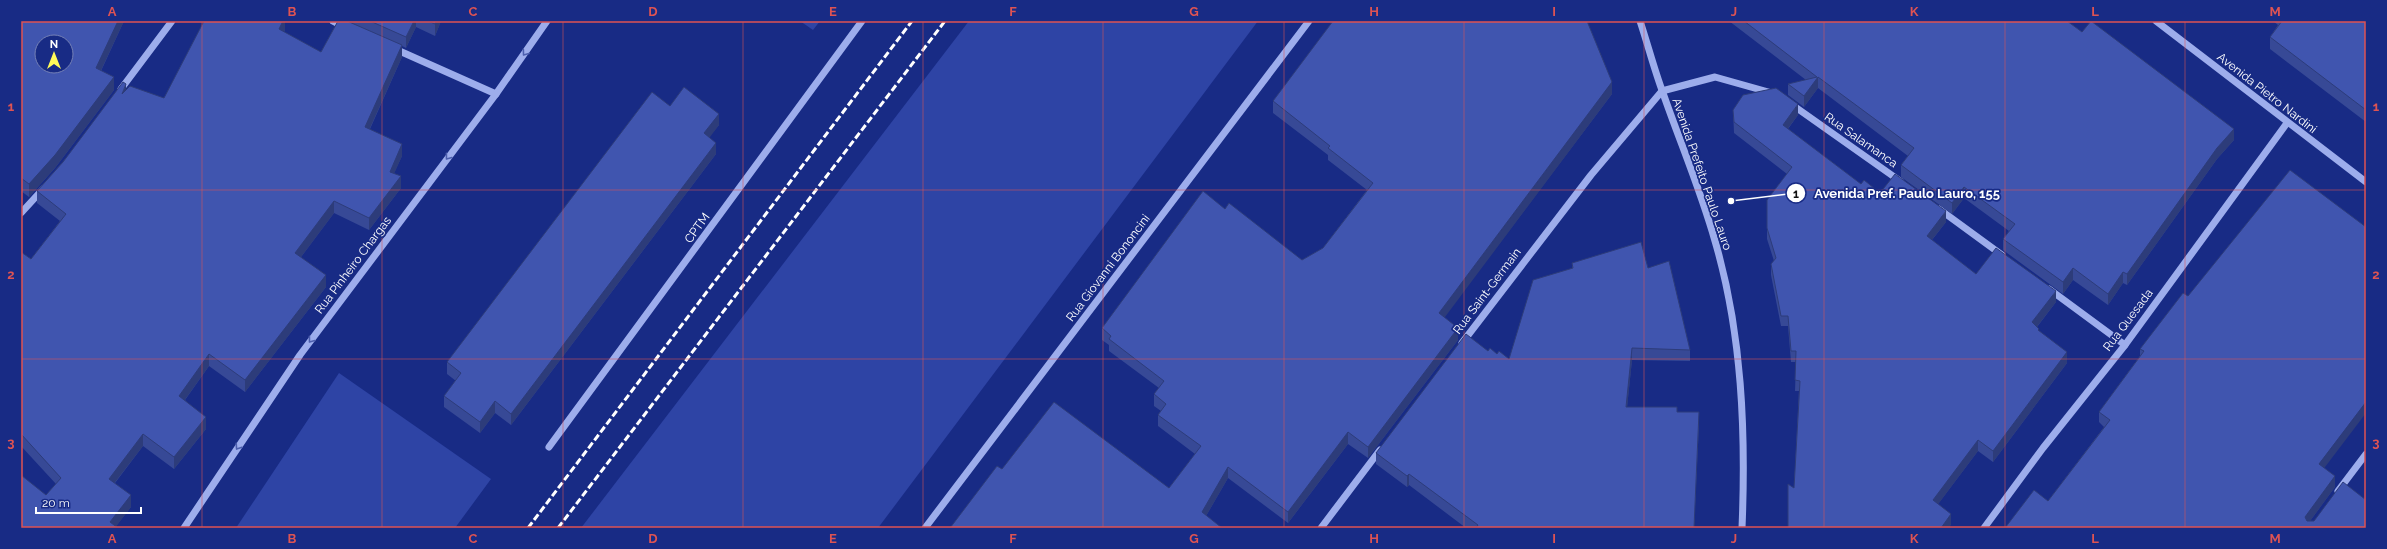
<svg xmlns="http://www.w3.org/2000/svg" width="2387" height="549" viewBox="0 0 2387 549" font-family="Raleway,sans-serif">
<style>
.green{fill:#2e44a5}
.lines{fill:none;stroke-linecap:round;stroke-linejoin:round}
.minor{stroke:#9dadec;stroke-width:7}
.rail{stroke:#fff;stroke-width:3;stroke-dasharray:7 3;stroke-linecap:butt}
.wall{fill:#374996}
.shaded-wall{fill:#2d3c7a}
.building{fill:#4055af;stroke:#2d3c7a;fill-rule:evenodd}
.oneway{stroke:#4d5fae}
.grid{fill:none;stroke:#de5353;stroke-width:1;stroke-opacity:0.55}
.labels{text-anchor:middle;stroke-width:3.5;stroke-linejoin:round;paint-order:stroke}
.street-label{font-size:12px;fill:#fff;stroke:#182b85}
.leader{fill:none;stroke:#fff;stroke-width:1.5}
.callout-dot{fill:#fff;stroke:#182b85;stroke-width:1.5}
.mark-label{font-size:12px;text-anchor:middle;font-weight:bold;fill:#111}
.callout-label{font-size:13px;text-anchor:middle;font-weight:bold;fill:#fff;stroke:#182b85;stroke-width:3.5;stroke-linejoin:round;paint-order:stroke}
.neatline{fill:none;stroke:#de5353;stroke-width:1.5}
.grid-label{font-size:13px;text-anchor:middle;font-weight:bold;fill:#de5353}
</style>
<rect width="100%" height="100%" fill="#182b85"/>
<g class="green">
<polygon points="800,21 820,21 813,30"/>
<polygon points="969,21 1258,21 878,528 581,528"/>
<polygon points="339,373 491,479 455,528 236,528"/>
</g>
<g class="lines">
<g class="minor">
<polyline points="333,21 345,27"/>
<path d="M1640,21c8,24 14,48 23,72 17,49 38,98 52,148 27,92 31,191 27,287"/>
<polyline points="2156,21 2366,182"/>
<polyline points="395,49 496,94"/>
<polyline points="121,89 172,21"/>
<polyline points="1791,104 1900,181"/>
<polyline points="1939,209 2002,255"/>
<polyline points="21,213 43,189"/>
<polyline points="2049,289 2125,345"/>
<polyline points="1462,343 1591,175 1662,91 1715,77 1772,93"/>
<polyline points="549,447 862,21"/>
<polyline points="2338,491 2366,454"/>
<polyline points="184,528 300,355 496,94 547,21"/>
<polyline points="925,528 1309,21"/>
<polyline points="1321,528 1380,450"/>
<polyline points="1984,528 2043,448 2125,345 2287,123"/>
</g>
<g class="rail">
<polyline points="528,528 912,21"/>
<polyline points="558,528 945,21"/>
</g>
</g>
<g class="wall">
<polygon points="21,21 124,21 101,71 114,90 55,168 29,197 21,191"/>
<polygon points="285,21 285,30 284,32 321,52 338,21 441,21 435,36 416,27 406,48 402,46 402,57 370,129 402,156 394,173 401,188 369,230 334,213 301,257 326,287 245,392 209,366 185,400 206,429 174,469 143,446 115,483 131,507 116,526 46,495 56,484 21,446 21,252 31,259 60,221 37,203 37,191 126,90 164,98"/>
<polygon points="1729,21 2067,21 2082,32 2234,140 2217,159 2127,285 2123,283 2108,305 2073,280 2063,294 2003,250 2003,239 2009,231 1964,198 1952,214 1901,177 1901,165 1908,156 1818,88 1804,107 1788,95 1788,84 1806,80"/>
<polygon points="2273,21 2366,21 2366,122 2270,49 2270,37 2278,25"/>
<polygon points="1612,94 1444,317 1458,340 1368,458 1348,444 1288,523 1228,478 1206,516 1002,469 1169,488 1195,454 1158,426 1158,415 1161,411 1154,406 1154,394 1159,388 1109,351 1109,345 1102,340 1102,328 1225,209 1302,260 1323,248 1367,190 1328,160 1328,155 1273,113 1273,101"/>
<polygon points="670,106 719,125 709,137 716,154 511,425 495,413 480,433 444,407 444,396 456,381 447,374 447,362"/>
<polygon points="1733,110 1798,115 1788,129 1861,184 1946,222 1932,240 1976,274 2056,302 2037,327 2039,331 2067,363 1993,462 1978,451 1938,504 1951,524 1949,528 1788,528 1794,488 1799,391 1795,391 1796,362 1791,362 1788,326 1781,326 1771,275 1771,264 1774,261 1767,239 1767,200 1787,174 1734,133"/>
<polygon points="1572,263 1648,268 1690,350 1690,361 1632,360 1627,407 1677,412 1699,424 1694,528 1466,528 1409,485 1407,487 1376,464 1376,453 1488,351 1509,359 1572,269"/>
<polygon points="2140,349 2324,468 2335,487 2310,521 2366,528 2048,501 2104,427 2099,422 2099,412 2140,356"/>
</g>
<g class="shaded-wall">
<polygon points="118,21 124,21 96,81 96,68"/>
<polygon points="283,21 285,21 285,30 279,41 279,29"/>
<polygon points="414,21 416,21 416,27 406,48 406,37"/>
<polygon points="436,21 441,21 435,36 435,24"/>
<polygon points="402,45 402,57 365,139 365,127"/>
<polygon points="114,77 114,90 55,168 29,197 29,184"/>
<polygon points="1818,77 1818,88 1804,107 1804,96"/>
<polygon points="1612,82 1612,94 1439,325 1439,313"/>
<polygon points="126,84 126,95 122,94"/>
<polygon points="1798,104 1798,115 1783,135 1783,125"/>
<polygon points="719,114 719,125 704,145 704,133"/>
<polygon points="2234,129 2234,140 2217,159 2127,285 2127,274 2217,148"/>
<polygon points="716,143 716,154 511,425 511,414"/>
<polygon points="402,144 402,156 390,183 390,172"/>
<polygon points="401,176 401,188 369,230 369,218"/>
<polygon points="1964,187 1964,198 1952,214 1952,203"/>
<polygon points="334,201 334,213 295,265 295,253"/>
<polygon points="1946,211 1946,222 1927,246 1927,236"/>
<polygon points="2073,268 2073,280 2063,294 2063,282"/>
<polygon points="2123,272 2123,283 2108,305 2108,294"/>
<polygon points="326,275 326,287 245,392 245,380"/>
<polygon points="2056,291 2056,302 2032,333 2032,322"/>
<polygon points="1458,328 1458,340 1368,458 1368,447"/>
<polygon points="1632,348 1632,360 1626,418 1626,407"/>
<polygon points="2067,352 2067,363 1993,462 1993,451"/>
<polygon points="209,354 209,366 179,408 179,396"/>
<polygon points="495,401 495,413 480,433 480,422"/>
<polygon points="2366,402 2366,413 2319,475 2319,464"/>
<polygon points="206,417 206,429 174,469 174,457"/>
<polygon points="1348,432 1348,444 1288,523 1288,512"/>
<polygon points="143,434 143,446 109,490 109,479"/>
<polygon points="1978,440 1978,451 1933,511 1933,500"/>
<polygon points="1228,467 1228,478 1202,523 1202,512"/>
<polygon points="1409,474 1409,485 1407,487 1407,476"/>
<polygon points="2335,476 2335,487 2305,528 2305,517"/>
<polygon points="131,495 131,507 115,528 110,522"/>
<polygon points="1951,514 1951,524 1949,528 1941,528"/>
</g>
<g class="building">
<path d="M21,21h97l-22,47 18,9 -59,78 -26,29 -8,-6zM42,42h24v24h-24z"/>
<polygon points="204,21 283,21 279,29 321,52 338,21 347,21 402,45 365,127 402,144 390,172 401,176 369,218 334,201 295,253 326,275 245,380 209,354 179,396 206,417 174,457 143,434 109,479 131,495 110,522 118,528 21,528 21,475 46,495 61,478 21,434 21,252 31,259 66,214 37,191 63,162 123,82 126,84 122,94 130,86 164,98"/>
<polygon points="370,21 414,21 406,37"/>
<polygon points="428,21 436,21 435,24"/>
<polygon points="1333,21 1587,21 1612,82 1439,313 1458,328 1368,447 1348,432 1288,512 1228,467 1202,512 1222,528 950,528 997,466 1002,469 1054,402 1169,488 1201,446 1158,415 1166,404 1154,394 1164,381 1109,339 1111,336 1102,328 1203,191 1225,209 1229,203 1302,260 1323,248 1373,183 1328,148 1330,146 1273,101"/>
<polygon points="1744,21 2067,21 2082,32 2091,21 2234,129 2217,148 2127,274 2123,272 2108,294 2073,268 2063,282 2003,239 2015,224 1964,187 1952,203 1901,165 1914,148 1818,77 1804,96 1788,84 1817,77"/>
<polygon points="2282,21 2366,21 2366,110 2270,37"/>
<polygon points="684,87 719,114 704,133 716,143 511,414 495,401 480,422 444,396 461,373 447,362 652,92 670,106"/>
<polygon points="1776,88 1798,104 1783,125 1861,184 1864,180 1880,193 1895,174 1946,211 1927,236 1976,274 1996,248 2056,291 2032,322 2039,329 2038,330 2067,352 1993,451 1978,440 1933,500 1951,514 1941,528 1788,528 1788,484 1794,488 1800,381 1795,380 1796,351 1791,351 1788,316 1781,316 1771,264 1776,258 1767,228 1767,200 1792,167 1734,122 1733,110 1743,95"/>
<polygon points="2290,170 2366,227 2366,402 2319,464 2335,476 2305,517 2307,521 2314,521 2343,482 2366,500 2366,528 2005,528 2034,490 2048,501 2110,420 2099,412 2144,351 2140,349 2183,293 2188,296"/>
<polygon points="1641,242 1648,268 1669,261 1690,350 1632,348 1626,407 1677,407 1677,412 1699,412 1694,528 1476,528 1478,525 1409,474 1407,476 1376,453 1466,334 1488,351 1490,348 1497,354 1499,351 1509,359 1533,280 1573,268 1572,263"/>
</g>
<defs><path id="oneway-chevron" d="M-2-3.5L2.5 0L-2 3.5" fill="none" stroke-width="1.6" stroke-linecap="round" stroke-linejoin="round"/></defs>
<g class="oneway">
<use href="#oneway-chevron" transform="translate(525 53) rotate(126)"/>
<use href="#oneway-chevron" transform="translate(448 157) rotate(127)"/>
<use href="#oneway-chevron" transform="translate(311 340) rotate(127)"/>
<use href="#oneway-chevron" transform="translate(238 447) rotate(124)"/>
</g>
<path class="grid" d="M202,21v507M382,21v507M563,21v507M743,21v507M923,21v507M1103,21v507M1284,21v507M1464,21v507M1644,21v507M1824,21v507M2005,21v507M2185,21v507M21,190h2345M21,359h2345"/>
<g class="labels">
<g class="street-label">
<text transform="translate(2267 93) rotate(38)" y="4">Avenida Pietro Nardini</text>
<text transform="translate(1861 140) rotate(35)" y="4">Rua Salamanca</text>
<text transform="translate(1702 174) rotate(71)" y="4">Avenida Prefeito Paulo Lauro</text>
<text transform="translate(697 228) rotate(-54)" y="4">CPTM</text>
<text transform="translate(353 265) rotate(-53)" y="4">Rua Pinheiro Chargas</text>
<text transform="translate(1108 268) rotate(-53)" y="4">Rua Giovanni Bononcini</text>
<text transform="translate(1487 291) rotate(-53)" y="4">Rua Saint-Germain</text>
<text transform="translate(2128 320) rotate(-53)" y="4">Rua Quesada</text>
</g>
</g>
<path class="leader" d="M1731 201L1796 193"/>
<g class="callout-dot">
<circle cx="1731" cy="201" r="4"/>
<circle cx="1796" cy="193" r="10"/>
</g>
<g class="mark-label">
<text x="1796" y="198">1</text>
</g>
<g class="callout-label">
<text x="1907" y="198">Avenida Pref. Paulo Lauro, 155</text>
</g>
<rect width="2387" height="549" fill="none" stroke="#182b85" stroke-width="44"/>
<g transform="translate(54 54)"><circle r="19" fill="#182b85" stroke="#7480b6"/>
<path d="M0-3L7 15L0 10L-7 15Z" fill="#fffa59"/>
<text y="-6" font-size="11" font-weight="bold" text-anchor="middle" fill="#ffffff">N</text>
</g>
<path d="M36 507v6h105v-6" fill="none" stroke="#ffffff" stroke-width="2"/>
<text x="42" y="507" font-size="12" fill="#ffffff" stroke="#182b85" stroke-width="3" paint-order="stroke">20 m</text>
<rect x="22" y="22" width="2343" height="505" class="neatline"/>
<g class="grid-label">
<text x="112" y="16">A</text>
<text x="292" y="16">B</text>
<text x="473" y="16">C</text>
<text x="653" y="16">D</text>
<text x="833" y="16">E</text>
<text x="1013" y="16">F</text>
<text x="1194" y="16">G</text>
<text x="1374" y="16">H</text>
<text x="1554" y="16">I</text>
<text x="1734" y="16">J</text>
<text x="1914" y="16">K</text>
<text x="2095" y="16">L</text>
<text x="2275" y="16">M</text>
<text x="11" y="111">1</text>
<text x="2376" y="111">1</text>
<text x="11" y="279">2</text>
<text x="2376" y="279">2</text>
<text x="11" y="447">3</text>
<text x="2376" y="447">3</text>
<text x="112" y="543">A</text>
<text x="292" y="543">B</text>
<text x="473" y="543">C</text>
<text x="653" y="543">D</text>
<text x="833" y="543">E</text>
<text x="1013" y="543">F</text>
<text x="1194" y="543">G</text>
<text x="1374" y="543">H</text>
<text x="1554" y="543">I</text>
<text x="1734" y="543">J</text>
<text x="1914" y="543">K</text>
<text x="2095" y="543">L</text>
<text x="2275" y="543">M</text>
</g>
</svg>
